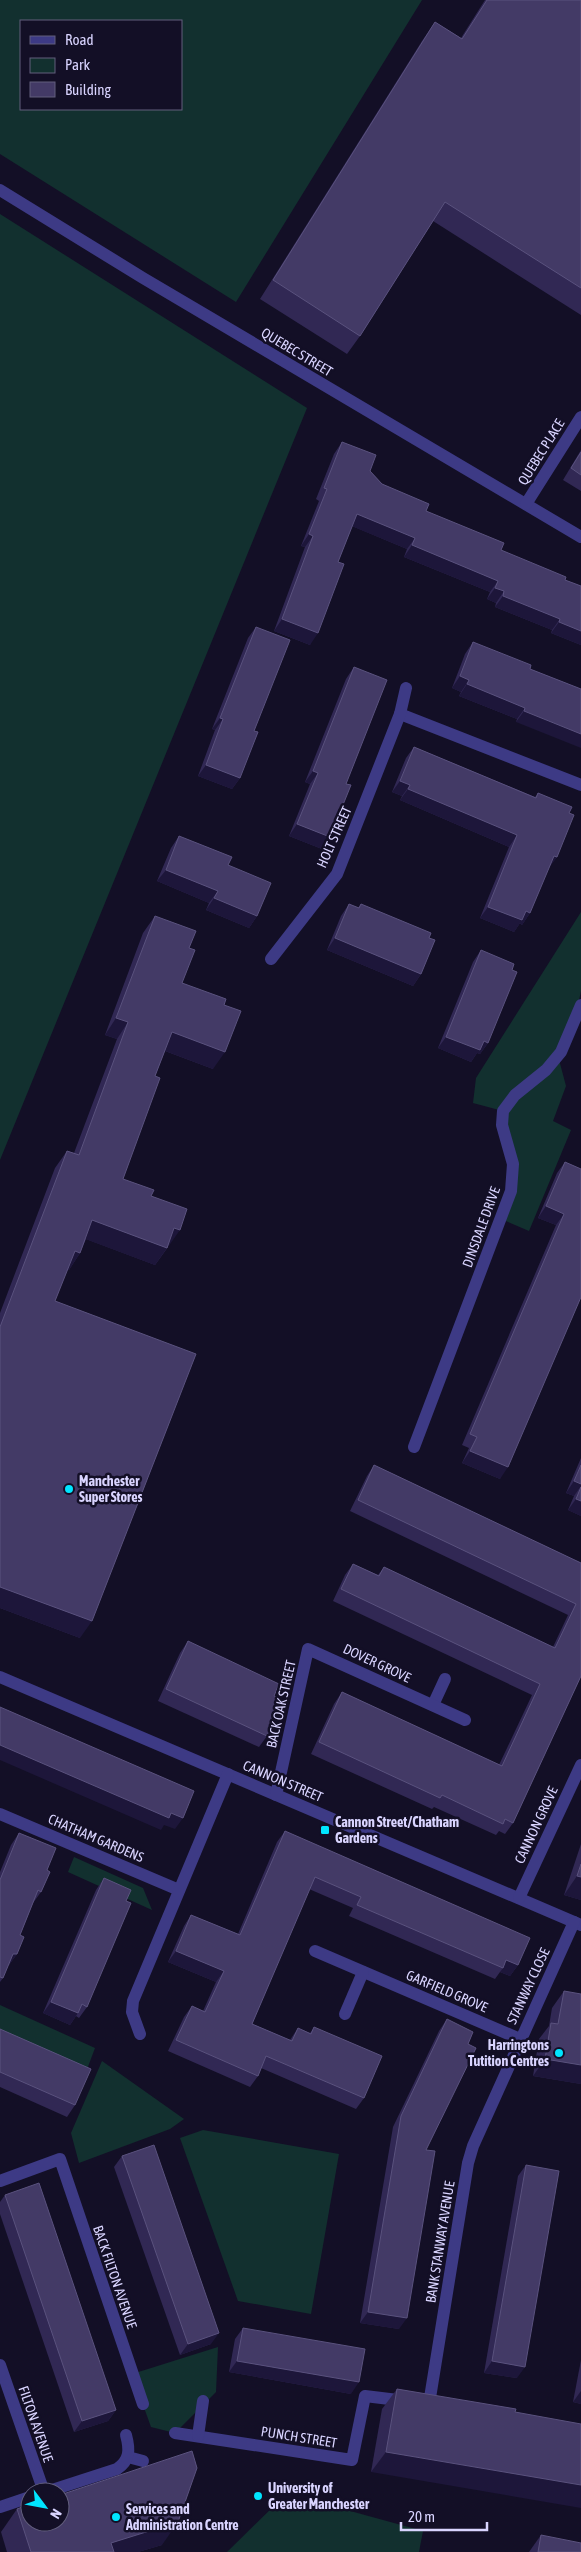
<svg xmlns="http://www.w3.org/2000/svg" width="581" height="2552" viewBox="0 0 581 2552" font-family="'Asap Condensed',sans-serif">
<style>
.green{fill:#12302f;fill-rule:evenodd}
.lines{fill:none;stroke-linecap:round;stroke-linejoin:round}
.minor{stroke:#3d3a85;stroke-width:12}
.wall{fill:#312854}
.shaded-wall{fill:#1d163a}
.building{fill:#433a66;stroke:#5a527e}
.poi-dot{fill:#00e5ff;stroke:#130f26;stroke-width:2}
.labels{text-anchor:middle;stroke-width:5;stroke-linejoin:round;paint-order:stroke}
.street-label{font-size:14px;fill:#d9d4ff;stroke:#130f26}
.poi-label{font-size:14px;font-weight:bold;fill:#d9d4ff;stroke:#130f26;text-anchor:start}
</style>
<rect width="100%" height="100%" fill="#130f26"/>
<g class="green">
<path d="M0,0h422l-186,302 -236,-148zM21,21h160v88h-160z"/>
<polygon points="0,214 307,408 0,1160"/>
<polygon points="581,912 581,991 574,1024 558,1056 566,1086 553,1121 571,1130 529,1231 501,1219 513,1171 503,1111 473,1103 476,1078"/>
<polygon points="74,1857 143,1888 152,1910 68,1872"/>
<polygon points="0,2005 95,2048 83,2080 0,2043"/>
<polygon points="102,2061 184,2119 170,2129 79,2163 71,2133"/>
<polygon points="203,2130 339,2154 311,2314 238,2301 180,2138"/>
<polygon points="218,2347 216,2392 175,2433 151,2427 132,2374"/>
<polygon points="274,2506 343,2509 423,2531 419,2552 227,2552"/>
</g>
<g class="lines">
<g class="minor">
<polyline points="0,190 143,278 581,537"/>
<polyline points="526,504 581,417"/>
<polyline points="400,714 581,785"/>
<polyline points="271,959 337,874 400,714 406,688"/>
<polyline points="414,1447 511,1191 513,1164 502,1125 503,1111 515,1095 546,1070 561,1052 581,1005"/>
<polyline points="0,1677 581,1925"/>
<polyline points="433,1705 445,1679"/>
<polyline points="276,1795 308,1649 465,1720"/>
<polyline points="0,1814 179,1890"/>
<polyline points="519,1898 581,1765"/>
<polyline points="315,1951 520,2039"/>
<polyline points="345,2014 363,1972"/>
<polyline points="140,2034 132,2012 133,2001 228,1774"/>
<polyline points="0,2181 60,2159 143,2404"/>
<polyline points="0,2365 44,2492"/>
<polyline points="429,2404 468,2163 473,2146 574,1922"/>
<polyline points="175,2433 352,2460 365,2396 406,2401"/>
<polyline points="198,2436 203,2401"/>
<polyline points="128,2457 143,2461"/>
<path d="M46,2492l71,-23c13,-9 13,-19 9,-34"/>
<polyline points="0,2507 30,2497"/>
</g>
</g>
<g class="wall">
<polygon points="485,0 581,0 581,315 433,221 360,336 347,354 260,299 422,41 435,22 461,38"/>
<polygon points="342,442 370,471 382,484 426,511 501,550 565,580 581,586 581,645 551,633 552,630 495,607 496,603 487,599 490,592 404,557 407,549 352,526 338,562 310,645 274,631 305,547 301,546 319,501 316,499 334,454"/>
<polygon points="581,450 581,491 563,480"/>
<polygon points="256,627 254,731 240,778 232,789 198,776 215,730 212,729 248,638"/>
<polygon points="473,642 530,669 581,689 516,722 517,719 459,696 461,692 452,688 465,654"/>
<polygon points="354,667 322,849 289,836 310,784 305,782 346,679"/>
<polygon points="414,747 535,797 538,793 569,813 557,857 548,868 530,913 522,925 520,923 514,932 480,918 509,847 400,800 402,796 392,792 406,758"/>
<polygon points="179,836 228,865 257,916 249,928 206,910 209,903 157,881 171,848"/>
<polygon points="349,904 358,908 361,904 421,974 413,986 327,950 341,916"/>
<polygon points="155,916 189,948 182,983 224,1005 213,1069 165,1051 155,1076 123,1179 151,1196 168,1247 155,1265 86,1239 80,1253 69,1270 67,1270 55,1301 80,1638 0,1608 0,1313 55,1168 67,1151 74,1153 117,1039 105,1035 143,933"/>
<polygon points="481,950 488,1043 480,1054 477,1053 471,1062 438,1048 473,962"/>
<polygon points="565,1162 581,1169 500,1479 462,1463 469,1448 462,1445 556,1225 538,1218 557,1173"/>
<polygon points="581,1458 581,1516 568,1510 574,1496 566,1493"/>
<polygon points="374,1465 581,1563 581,1676 513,1823 505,1834 499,1831 496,1835 434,1807 432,1809 311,1754 334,1704 342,1692 499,1765 532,1695 333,1601 345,1575 353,1564 378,1575 384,1567 553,1647 568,1615 350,1511 367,1476"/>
<polygon points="188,1641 274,1696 267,1736 259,1747 158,1701 180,1653"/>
<polygon points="285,1831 518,1965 510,1976 500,1972 495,1979 349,1916 353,1908 309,1889 252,2024 290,2040 298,2028 310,2033 314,2027 364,2098 356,2109 261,2068 258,2076 250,2087 168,2051 184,2017 192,2006 203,2011 216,1982 168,1962 184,1926 191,1915 238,1934 277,1842"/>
<polygon points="19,1833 47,1870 41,1892 33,1903 20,1935 17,1954 9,1965 8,1965 3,1978 0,1982 0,1872 11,1845"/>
<polygon points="581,1844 581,1900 564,1895"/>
<polygon points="104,1878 126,1901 87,2007 79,2018 76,2016 70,2025 43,2013 96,1890"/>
<polygon points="564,1991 581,2084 533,2076 539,2039 549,2026 552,2008"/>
<polygon points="447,2019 426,2150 399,2329 360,2323 393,2127 439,2031"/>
<polygon points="0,2029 75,2105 67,2117 0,2087"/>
<polygon points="122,2156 211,2344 180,2355 114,2167"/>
<polygon points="526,2165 517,2378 484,2373 518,2176"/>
<polygon points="5,2195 116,2410 108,2421 74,2432 0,2214 0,2202"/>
<polygon points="243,2328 351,2394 229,2372 235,2339"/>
<polygon points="581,2360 581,2404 573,2402"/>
<polygon points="397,2389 515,2412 371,2472 382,2409"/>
<polygon points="17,2509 162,2545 138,2552 7,2552 1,2532"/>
<polygon points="541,2535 581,2552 529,2552"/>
</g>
<g class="shaded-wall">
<polygon points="357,514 415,538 407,549 349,525"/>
<polygon points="309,534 313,536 305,547 301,546"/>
<polygon points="412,545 498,581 490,592 404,557"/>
<polygon points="495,588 504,591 496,603 487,599"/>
<polygon points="503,596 560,619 552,630 495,607"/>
<polygon points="282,619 318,633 310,645 274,631"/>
<polygon points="559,622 581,631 581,645 551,633"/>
<polygon points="460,676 469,680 461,692 452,688"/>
<polygon points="467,684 525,708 517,719 459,696"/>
<polygon points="524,711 581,734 581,748 516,722"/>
<polygon points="220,718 223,719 215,730 212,729"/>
<polygon points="206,765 240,778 232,789 198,776"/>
<polygon points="313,771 318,773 310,784 305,782"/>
<polygon points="400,781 410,785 402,796 392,792"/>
<polygon points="408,789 517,835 509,847 400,800"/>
<polygon points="297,824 330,837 322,849 289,836"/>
<polygon points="554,856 557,857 549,868 545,867"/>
<polygon points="166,870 218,891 209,903 157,881"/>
<polygon points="214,898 257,916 249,928 206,910"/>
<polygon points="488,907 526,911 530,913 522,925 520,923 514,932 480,918"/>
<polygon points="335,938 421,974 413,986 327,950"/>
<polygon points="116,1018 128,1022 117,1039 105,1035"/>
<polygon points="172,1032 225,1052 213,1069 160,1049"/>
<polygon points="446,1037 484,1041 488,1043 480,1054 477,1053 471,1062 438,1048"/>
<polygon points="546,1206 564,1214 556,1225 538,1218"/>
<polygon points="92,1220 167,1248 155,1265 80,1237"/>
<polygon points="174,1228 180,1230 168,1247 162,1245"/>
<polygon points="75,1251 80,1253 69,1270 63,1268"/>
<polygon points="470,1451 508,1467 500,1479 462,1463"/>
<polygon points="574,1481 581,1484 581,1486 574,1496 566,1493"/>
<polygon points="576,1499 581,1501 581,1516 568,1510"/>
<polygon points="0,1587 92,1621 80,1638 0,1608"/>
<polygon points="0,1745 171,1813 183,1818 175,1829 164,1825 161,1830 0,1760"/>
<polygon points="577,1876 581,1877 581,1900 564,1895"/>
<polygon points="176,1951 224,1971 216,1982 168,1962"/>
<polygon points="13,1954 17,1954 9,1965 5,1965"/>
<polygon points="506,1960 518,1965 510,1976 500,1972 503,1968"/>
<polygon points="51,2002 78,2013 70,2025 43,2013"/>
<polygon points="545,2059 581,2065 581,2084 533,2076"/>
<polygon points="368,2312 407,2318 399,2329 360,2323"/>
<polygon points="219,2333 211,2344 180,2355 188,2344"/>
<polygon points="237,2361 359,2382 351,2394 229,2372"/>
<polygon points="492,2361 525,2367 517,2378 484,2373"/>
<polygon points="581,2391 581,2404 573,2402"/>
<polygon points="116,2410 108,2421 74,2432 82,2421"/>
<polygon points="386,2452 581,2485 581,2508 371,2472"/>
<polygon points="178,2522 162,2545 138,2552 104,2552 111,2543"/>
</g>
<g class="building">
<polygon points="487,0 581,0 581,288 445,202 360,336 273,280 435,22 462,39"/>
<polygon points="342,442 376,455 370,471 382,484 429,504 426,511 504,543 501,550 566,577 565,580 581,586 581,631 559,622 560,619 503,596 504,591 495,588 498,581 412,545 415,538 357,514 338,562 344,564 318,633 282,619 313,536 309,534 327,489 324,488"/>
<polygon points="581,452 581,475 571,468"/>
<polygon points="256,627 290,640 254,731 258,732 240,778 206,765 223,719 220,718"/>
<polygon points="473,642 531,665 530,669 581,689 581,734 524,711 525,708 467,684 469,680 460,676"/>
<polygon points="354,667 387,680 346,784 351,785 330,837 297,824 318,773 313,771"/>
<polygon points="414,747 536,798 538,793 572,807 569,813 574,815 557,857 554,856 530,913 526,911 522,920 488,907 517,835 408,789 410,785 400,781"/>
<polygon points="179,836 232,857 228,865 271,883 257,916 214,898 218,891 166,870"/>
<polygon points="349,904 359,908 361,904 431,933 429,938 435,940 421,974 335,938"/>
<polygon points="155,916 196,931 189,948 195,950 182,983 226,999 224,1005 241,1011 225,1052 172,1032 155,1076 160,1078 123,1179 154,1190 151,1196 187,1209 180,1230 174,1228 167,1248 92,1220 80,1253 75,1251 55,1301 196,1354 92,1621 0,1587 0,1327 67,1151 79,1155 128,1022 116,1018"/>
<polygon points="481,950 514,964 512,970 517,972 488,1043 484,1041 480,1050 446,1037"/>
<polygon points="565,1162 581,1169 581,1297 508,1467 470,1451 477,1437 470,1434 564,1214 546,1206"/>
<polygon points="374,1465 581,1563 581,1676 513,1823 505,1819 503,1824 442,1795 440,1798 319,1742 342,1692 502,1766 540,1684 341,1589 353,1564 379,1576 384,1567 555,1648 576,1604 358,1500"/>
<polygon points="581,1465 581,1484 574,1481"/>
<polygon points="581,1487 581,1501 576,1499"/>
<polygon points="188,1641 279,1684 274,1696 283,1700 267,1736 166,1689"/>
<polygon points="0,1707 194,1791 183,1818 171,1813 169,1818 0,1745"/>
<polygon points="285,1831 530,1938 518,1965 506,1960 503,1968 357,1905 361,1897 315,1877 252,2024 292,2041 298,2028 311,2034 314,2027 382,2056 364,2098 266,2056 258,2076 176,2040 192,2006 205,2012 224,1971 176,1951 191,1915 240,1935"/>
<polygon points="19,1833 56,1848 47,1870 50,1872 41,1892 38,1890 20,1935 24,1937 17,1954 13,1954 3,1978 0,1977 0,1880"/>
<polygon points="581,1864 581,1877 577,1876"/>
<polygon points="104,1878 131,1890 126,1901 131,1903 87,2007 82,2004 78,2013 51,2002"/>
<polygon points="564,1991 581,1994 581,2065 545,2059 551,2023 558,2024"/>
<polygon points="447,2019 473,2032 468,2044 476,2048 426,2150 435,2151 407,2318 368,2312 401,2116"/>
<polygon points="0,2029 91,2069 75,2105 0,2072"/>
<polygon points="154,2145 219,2333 188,2344 122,2156"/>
<polygon points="526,2165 559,2171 525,2367 492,2361"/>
<polygon points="39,2183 116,2410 82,2421 5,2195"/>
<polygon points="243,2328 365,2349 359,2382 237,2361"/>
<polygon points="397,2389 516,2409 515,2412 581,2424 581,2485 386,2452"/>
<polygon points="192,2451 197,2468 178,2522 111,2543 114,2552 31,2552 17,2509 30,2504 30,2522 60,2522 60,2495"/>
<polygon points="541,2535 581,2543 581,2552 538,2552"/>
</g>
<g class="poi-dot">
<circle cx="69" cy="1489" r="5"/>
<rect x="320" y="1825" width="10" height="10" rx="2.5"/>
<circle cx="559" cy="2053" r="5"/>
<circle cx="258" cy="2496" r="5"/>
<circle cx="116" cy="2517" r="5"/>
</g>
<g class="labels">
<g class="street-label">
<text transform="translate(297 352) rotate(31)" y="5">QUEBEC STREET</text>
<text transform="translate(541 452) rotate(-58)" y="5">QUEBEC PLACE</text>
<text transform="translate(334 837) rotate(-66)" y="5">HOLT STREET</text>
<text transform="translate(481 1227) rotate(-70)" y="5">DINSDALE DRIVE</text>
<text transform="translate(377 1663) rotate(25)" y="5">DOVER GROVE</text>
<text transform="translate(281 1704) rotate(-77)" y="5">BACK OAK STREET</text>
<text transform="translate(283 1781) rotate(23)" y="5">CANNON STREET</text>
<text transform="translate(536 1825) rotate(-65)" y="5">CANNON GROVE</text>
<text transform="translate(96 1838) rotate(23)" y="5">CHATHAM GARDENS</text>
<text transform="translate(528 1986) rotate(-65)" y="5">STANWAY CLOSE</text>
<text transform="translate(447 1991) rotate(23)" y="5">GARFIELD GROVE</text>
<text transform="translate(440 2242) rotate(-81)" y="5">BANK STANWAY AVENUE</text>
<text transform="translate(115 2277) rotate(71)" y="5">BACK FILTON AVENUE</text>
<text transform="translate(36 2424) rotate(71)" y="5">FILTON AVENUE</text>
<text transform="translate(299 2437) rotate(9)" y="5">PUNCH STREET</text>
</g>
<g class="poi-label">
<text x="79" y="1486">Manchester<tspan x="79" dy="16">Super Stores</tspan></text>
<text x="335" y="1827">Cannon Street/Chatham<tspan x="335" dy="16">Gardens</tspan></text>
<text x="549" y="2050" text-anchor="end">Harringtons<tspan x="549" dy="16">Tutition Centres</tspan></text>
<text x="268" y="2493">University of<tspan x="268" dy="16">Greater Manchester</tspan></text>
<text x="126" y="2514">Services and<tspan x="126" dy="16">Administration Centre</tspan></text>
</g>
</g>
<rect x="20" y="20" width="162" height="90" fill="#130f26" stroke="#625e7d"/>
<rect x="30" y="36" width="25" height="8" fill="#3d3a85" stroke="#625e7d"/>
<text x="65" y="45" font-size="15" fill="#d9d4ff">Road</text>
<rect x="30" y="58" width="25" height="15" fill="#12302f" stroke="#625e7d"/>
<text x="65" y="70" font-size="15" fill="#d9d4ff">Park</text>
<rect x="30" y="82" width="25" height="15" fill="#433a66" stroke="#625e7d"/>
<text x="65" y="95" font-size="15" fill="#d9d4ff">Building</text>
<g transform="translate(45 2507) rotate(122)"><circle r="24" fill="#130f26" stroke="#625e7d"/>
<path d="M0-4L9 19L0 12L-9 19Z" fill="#00e5ff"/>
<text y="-8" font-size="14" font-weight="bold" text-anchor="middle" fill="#d9d4ff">N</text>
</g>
<path d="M401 2522v8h86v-8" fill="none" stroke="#d9d4ff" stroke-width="2.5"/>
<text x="408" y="2522" font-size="15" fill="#d9d4ff" stroke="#130f26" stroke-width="4" paint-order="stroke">20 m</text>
</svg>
